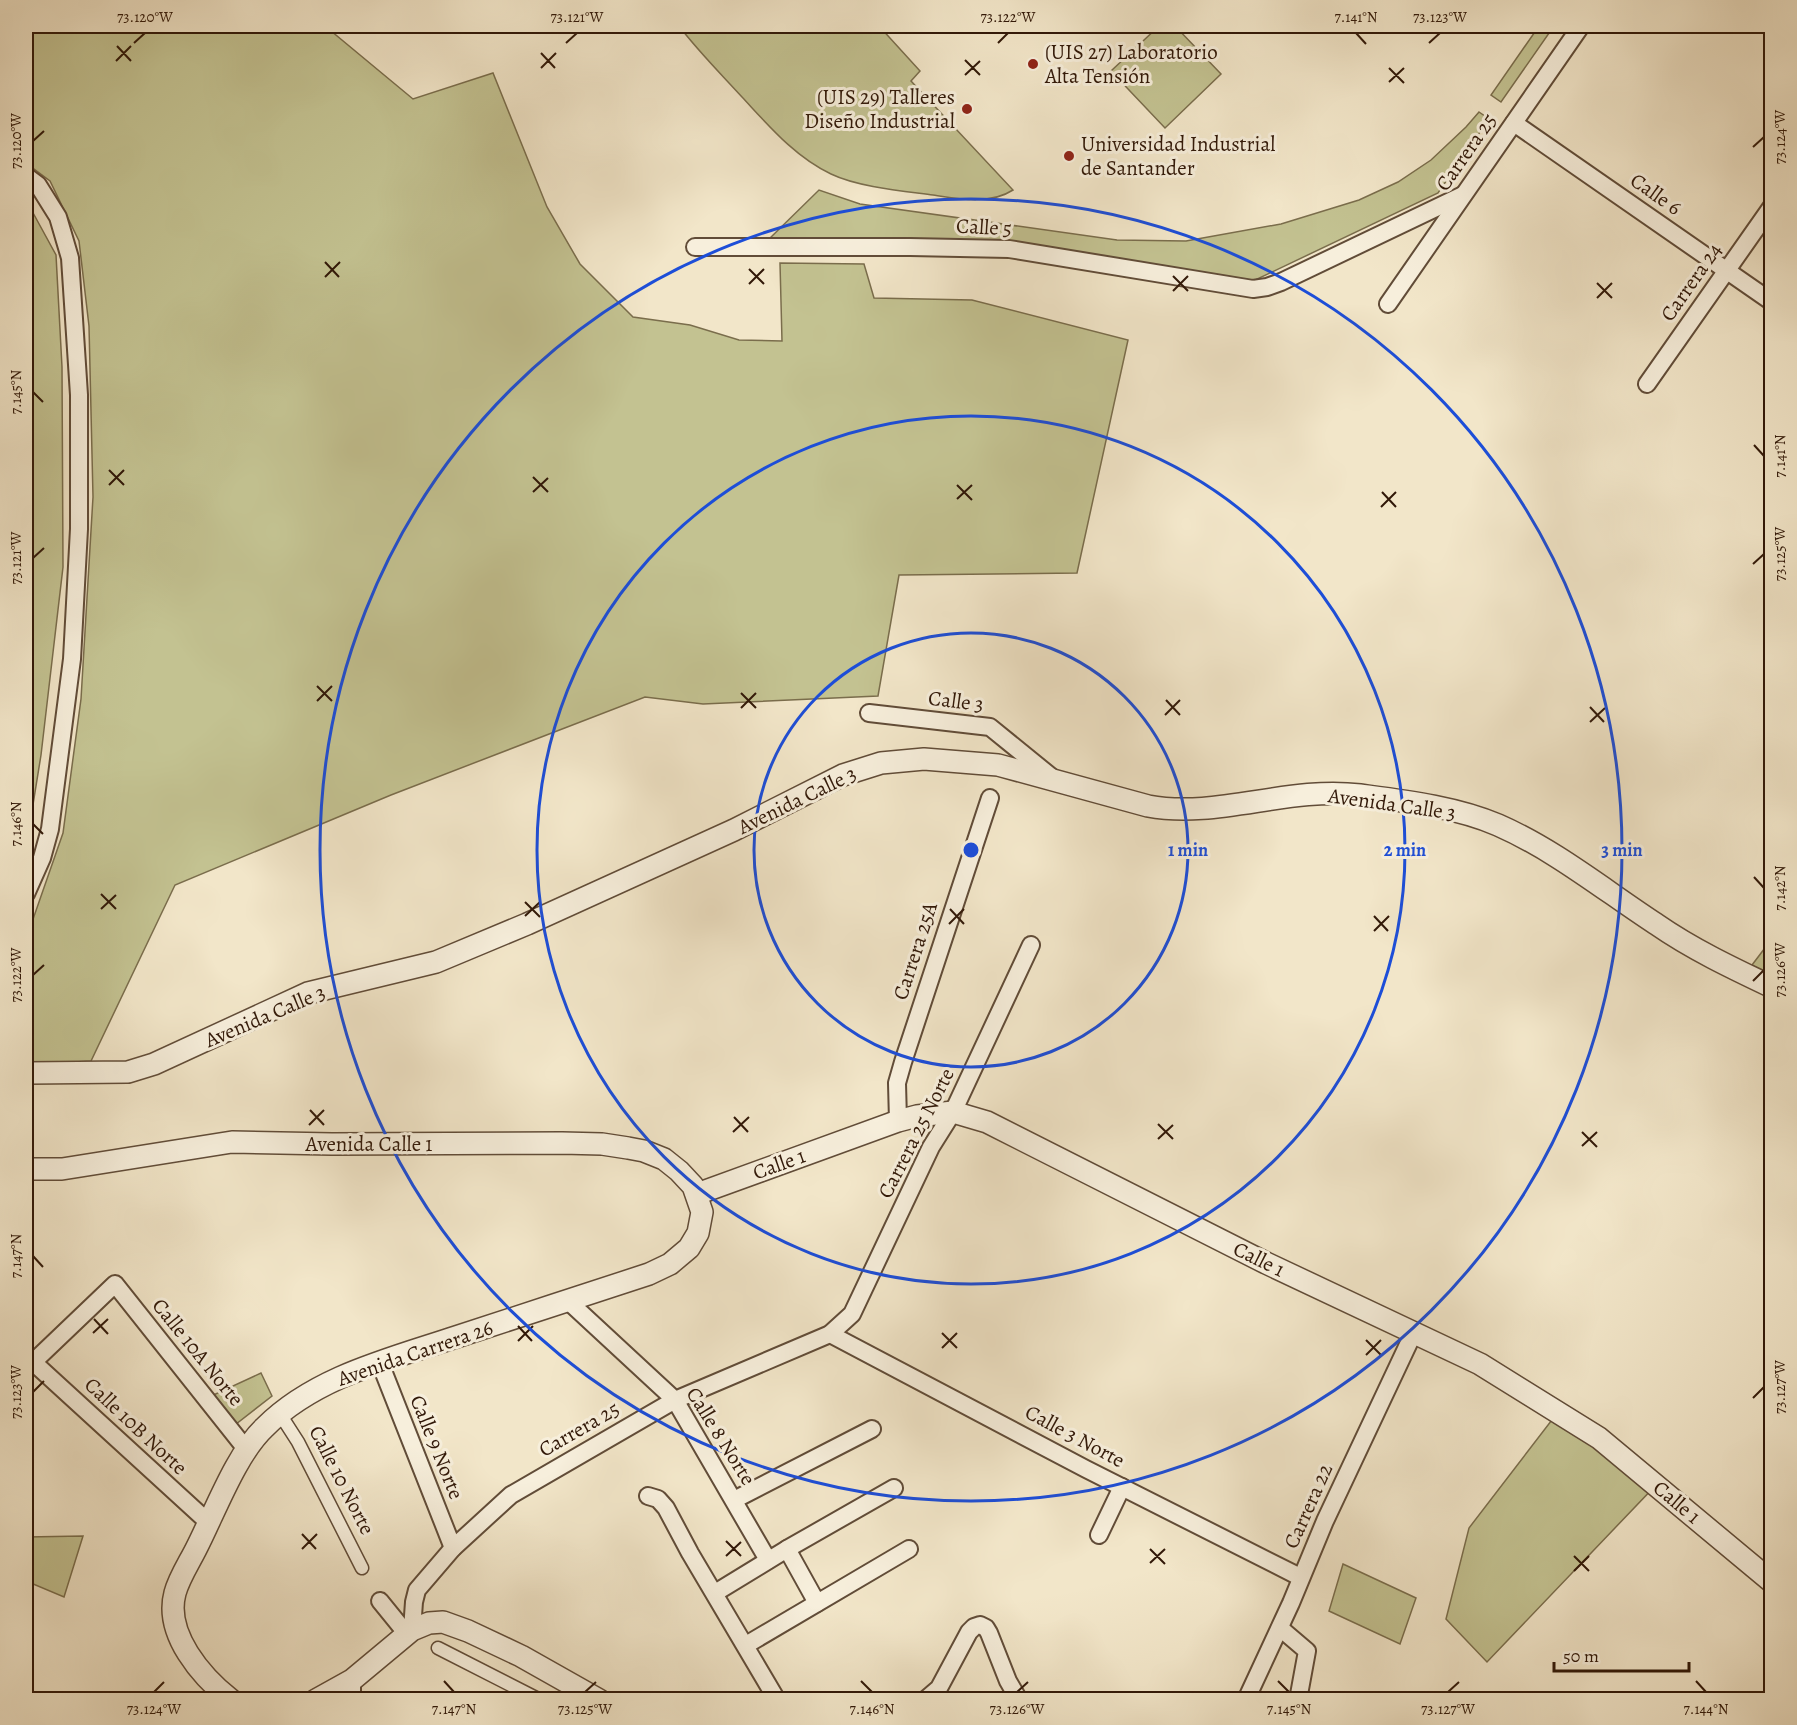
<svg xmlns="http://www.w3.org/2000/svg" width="1797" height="1725" viewBox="0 0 1797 1725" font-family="Alegreya,serif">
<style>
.green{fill:#c3c291;stroke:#7a6d4c;stroke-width:1.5}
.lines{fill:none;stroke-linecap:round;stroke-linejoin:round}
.pedestrian-casing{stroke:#614c38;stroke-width:15}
.minor-casing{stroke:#614c38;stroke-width:20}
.tertiary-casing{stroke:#614c38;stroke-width:24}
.pedestrian{stroke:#f7efdc;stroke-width:12}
.minor{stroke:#f7efdc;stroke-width:16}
.tertiary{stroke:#f7efdc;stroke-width:21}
.ticks{fill:none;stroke:#311808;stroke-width:2}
.ring{fill:none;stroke:#1d4ed8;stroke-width:3}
.poi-dot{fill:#8f2418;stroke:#f7efdc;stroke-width:2}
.labels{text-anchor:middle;stroke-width:6;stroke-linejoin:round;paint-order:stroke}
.poi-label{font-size:21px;fill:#311808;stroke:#f7efdc;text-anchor:start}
.street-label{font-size:21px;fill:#311808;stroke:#f7efdc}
.centre{fill:#1d4ed8;stroke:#f7efdc;stroke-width:3}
.ring-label{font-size:18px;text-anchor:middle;font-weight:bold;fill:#1d4ed8;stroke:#f7efdc;stroke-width:6;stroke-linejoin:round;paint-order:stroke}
.neatline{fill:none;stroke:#311808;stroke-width:2}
.ticks-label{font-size:15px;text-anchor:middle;fill:#311808}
</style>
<rect width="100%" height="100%" fill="#f2e6c9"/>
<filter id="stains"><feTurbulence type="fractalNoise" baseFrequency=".00333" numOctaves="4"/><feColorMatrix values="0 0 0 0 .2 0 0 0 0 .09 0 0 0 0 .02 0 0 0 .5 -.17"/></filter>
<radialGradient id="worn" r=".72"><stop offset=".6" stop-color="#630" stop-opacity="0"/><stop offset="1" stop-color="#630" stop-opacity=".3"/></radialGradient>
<g class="green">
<polygon points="26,26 325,26 413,99 493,73 547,207 580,264 633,317 690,325 739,340 782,341 780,263 864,264 874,298 972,300 1128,340 1077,573 899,575 878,696 703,704 645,697 391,795 175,885 91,1061 26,1065 26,933 31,925 63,833 81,699 93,497 89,326 79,241 50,181 26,163"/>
<path d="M679,26h200l41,45 -9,10 102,109c-23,15 -54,9 -80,5 -30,-4 -75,-8 -102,-21 -36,-17 -62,-48 -89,-77 -21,-23 -44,-46 -63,-71z"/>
<polygon points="1159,26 1175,26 1221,74 1165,128 1111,71"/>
<polygon points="1539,26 1554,26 1501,102 1491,95"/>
<polygon points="1479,112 1489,119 1438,193 1251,282 1024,244 768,240 819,190 860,204 1117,240 1186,241 1281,224 1359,200 1398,182 1431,160 1466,127"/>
<polygon points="26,200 56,255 62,367 63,567 41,755 26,848"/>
<polygon points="1771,940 1772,974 1771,974 1752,965"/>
<polygon points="261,1373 272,1396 231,1428 209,1397"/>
<polygon points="1558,1412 1656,1485 1487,1662 1446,1619 1469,1528"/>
<polygon points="83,1536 64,1597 26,1581 26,1537"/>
<polygon points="1343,1564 1416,1598 1400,1644 1329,1611"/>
<polygon points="1428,1693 1438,1699 1385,1699 1427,1693"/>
</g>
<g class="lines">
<g class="pedestrian-casing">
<g id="pedestrian">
<polyline points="280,1414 298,1442 362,1568"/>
<polyline points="438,1648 540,1700"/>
</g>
</g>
<g class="minor-casing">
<g id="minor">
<polyline points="1514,123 1772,302"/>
<polyline points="26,176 38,185 58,217 70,258 79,395 79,529 72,659 50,829 42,858 26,894"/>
<polyline points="695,247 910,247 1009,249 1253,289 1267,287 1281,282 1463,195"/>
<polyline points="1388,304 1581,26"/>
<polyline points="1647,384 1772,206"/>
<polyline points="869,713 990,727 1054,779"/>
<polyline points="898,1121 897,1083 903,1062 990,798"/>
<polyline points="567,1300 675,1400 768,1560"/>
<polyline points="830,1334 1086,1469 1300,1577"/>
<polyline points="33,1362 209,1523"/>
<polyline points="380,1363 453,1548"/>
<polyline points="26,1369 115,1284 246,1449"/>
<polyline points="648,1496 658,1499 666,1508 690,1553 777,1700"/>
<polyline points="734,1500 872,1429"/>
<polyline points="1099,1535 1122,1487"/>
<polyline points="787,1549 817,1603"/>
<polyline points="715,1593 787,1549 894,1488"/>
<polyline points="380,1601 406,1633"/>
<polyline points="1280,1628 1307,1651 1298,1700"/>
<polyline points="412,1630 414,1602 417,1590 453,1548 511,1495 675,1400 830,1334 852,1314 931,1147 953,1112 1031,945"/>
<polyline points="746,1645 909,1549"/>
<polyline points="352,1680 352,1700"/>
<polyline points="925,1700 939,1688 969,1632 974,1627 980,1625 986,1628 989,1633 1008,1681 1019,1700"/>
<polyline points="1246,1700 1291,1603 1325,1521 1414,1332"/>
</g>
</g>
<g class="tertiary-casing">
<g id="tertiary">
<path d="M26,1075l3,-2 99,-1 26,-8 154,-71 128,-31 91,-38 207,-94 109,-55 38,-12 43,-4 74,6 150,41c70,13 139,-20 212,-11 45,6 96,12 138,30 57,25 106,65 158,99 36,25 76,44 116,63"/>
<path d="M26,1169h36l170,-27 100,2 230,-1 40,1 26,4 16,3 20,8 15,12 14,15 9,26 -4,21 -9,15 -19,16 -21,10c-64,21 -129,42 -193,63 -66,22 -141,40 -191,90 -29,27 -50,85 -69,122 -7,14 -17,29 -21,44 -11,41 27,84 56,107"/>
<polyline points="697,1194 898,1121 917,1116 953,1112 987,1122 1266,1263 1480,1364 1599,1438 1772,1582"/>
<polyline points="316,1700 352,1680 412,1630 429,1623 443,1622 468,1631 521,1656 599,1700"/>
</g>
</g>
<use href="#pedestrian" class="pedestrian"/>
<use href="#minor" class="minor"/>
<use href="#tertiary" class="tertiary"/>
</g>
<path class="ticks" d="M1356,33l10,11M134,43l11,-10M566,43l11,-10M998,43l10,-10M1429,43l11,-10M117,46l14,15M541,53l14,15M965,60l15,15M116,61l15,-15M541,68l15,-15M1389,68l15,15M965,75l15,-14M1389,82l15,-14M33,141l11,-10M1753,147l11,-10M325,262l14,15M749,269l15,15M1173,276l15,15M325,277l15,-15M1597,283l15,15M749,284l15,-15M1173,291l15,-15M1597,298l15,-15M33,392l10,10M1754,445l10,11M109,470l15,15M533,477l15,15M109,485l15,-15M957,485l15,15M533,492l15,-14M1382,492l14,15M957,499l15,-14M1381,507l15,-15M33,558l11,-10M1753,564l11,-10M317,686l15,15M741,693l15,15M1166,700l14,15M317,701l15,-15M1590,707l14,15M741,708l15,-15M1165,715l15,-15M1590,722l15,-14M33,824l10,10M1754,877l10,11M101,894l15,15M525,902l15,15M101,909l15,-14M950,909l14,15M525,916l15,-14M1374,916l14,15M949,924l15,-15M1374,931l15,-15M33,975l11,-10M1753,981l11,-11M310,1110l14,15M734,1117l14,15M1158,1124l15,15M309,1125l15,-15M733,1132l16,-15M1582,1132l15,15M1158,1139l15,-14M1582,1146l15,-14M33,1256l10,11M94,1319l14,15M518,1326l14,15M93,1333l15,-14M942,1333l15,15M1366,1340l15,15M518,1341l15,-15M942,1348l15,-15M1366,1355l15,-15M33,1392l11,-11M1753,1398l11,-11M302,1534l14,15M726,1541l15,15M302,1549l15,-15M1150,1549l15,15M726,1556l15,-14M1574,1556l15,15M1150,1563l15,-14M1574,1571l15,-15M444,1681l10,11M861,1681l11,11M1278,1681l11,11M1696,1681l10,11M154,1692l10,-10M585,1692l11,-10M1017,1692l11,-10M1448,1692l11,-10"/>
<g class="ring">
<circle cx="971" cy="850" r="217"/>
<circle cx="971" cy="850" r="434"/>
<circle cx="971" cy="850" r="651"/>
</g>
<g class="poi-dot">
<circle cx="1033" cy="64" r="6"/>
<circle cx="967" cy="109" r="6"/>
<circle cx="1069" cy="156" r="6"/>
</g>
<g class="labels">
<g class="poi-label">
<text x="1045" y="59">(UIS 27) Laboratorio<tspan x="1045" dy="24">Alta Tensión</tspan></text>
<text x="955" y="104" text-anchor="end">(UIS 29) Talleres<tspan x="955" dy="24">Diseño Industrial</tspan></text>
<text x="1081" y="151">Universidad Industrial<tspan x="1081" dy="24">de Santander</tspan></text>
</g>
<g class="street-label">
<text transform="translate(1466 152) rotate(-55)" y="7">Carrera 25</text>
<text transform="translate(1656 194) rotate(35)" y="7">Calle 6</text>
<text transform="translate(984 227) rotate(3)" y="7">Calle 5</text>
<text transform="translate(1691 282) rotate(-55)" y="7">Carrera 24</text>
<text transform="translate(956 701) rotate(7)" y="7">Calle 3</text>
<text transform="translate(797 800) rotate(-26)" y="7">Avenida Calle 3</text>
<text transform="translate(1392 804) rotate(8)" y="7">Avenida Calle 3</text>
<text transform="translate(915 951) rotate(-72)" y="7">Carrera 25A</text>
<text transform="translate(265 1016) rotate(-23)" y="7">Avenida Calle 3</text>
<text transform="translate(916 1133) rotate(-63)" y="7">Carrera 25 Norte</text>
<text x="369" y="1151">Avenida Calle 1</text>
<text transform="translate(779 1164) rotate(-20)" y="7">Calle 1</text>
<text transform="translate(1259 1259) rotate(26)" y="7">Calle 1</text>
<text transform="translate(198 1352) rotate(51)" y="7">Calle 10A Norte</text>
<text transform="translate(415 1353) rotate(-19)" y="7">Avenida Carrera 26</text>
<text transform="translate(136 1426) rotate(43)" y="7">Calle 10B Norte</text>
<text transform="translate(579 1429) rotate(-30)" y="7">Carrera 25</text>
<text transform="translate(721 1436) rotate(58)" y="7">Calle 8 Norte</text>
<text transform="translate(1075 1436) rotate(28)" y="7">Calle 3 Norte</text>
<text transform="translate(437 1447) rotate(68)" y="7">Calle 9 Norte</text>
<text transform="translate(342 1480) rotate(63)" y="7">Calle 10 Norte</text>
<text transform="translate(1677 1502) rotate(40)" y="7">Calle 1</text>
<text transform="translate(1308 1506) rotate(-66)" y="7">Carrera 22</text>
</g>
</g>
<circle cx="971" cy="850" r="9" class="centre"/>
<g class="ring-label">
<text x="1188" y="856">1 min</text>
<text x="1405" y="856">2 min</text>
<text x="1622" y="856">3 min</text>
</g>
<rect width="1797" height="1725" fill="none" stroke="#f2e6c9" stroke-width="66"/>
<path d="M1554 1662v9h135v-9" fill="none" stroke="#311808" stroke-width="3"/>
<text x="1563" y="1662" font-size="18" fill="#311808" stroke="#f7efdc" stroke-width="4.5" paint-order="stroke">50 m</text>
<rect x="33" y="33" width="1731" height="1659" class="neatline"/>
<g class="ticks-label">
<text x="145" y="22">73.120°W</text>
<text x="577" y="22">73.121°W</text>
<text x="1008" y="22">73.122°W</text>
<text x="1356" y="22">7.141°N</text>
<text x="1440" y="22">73.123°W</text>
<text transform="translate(1780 137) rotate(-90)" y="5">73.124°W</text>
<text transform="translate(16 141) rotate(-90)" y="5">73.120°W</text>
<text transform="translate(16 392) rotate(-90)" y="5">7.145°N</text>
<text transform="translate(1780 456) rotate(-90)" y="5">7.141°N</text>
<text transform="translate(1780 554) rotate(-90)" y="5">73.125°W</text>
<text transform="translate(16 558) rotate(-90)" y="5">73.121°W</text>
<text transform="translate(16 824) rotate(-90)" y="5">7.146°N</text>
<text transform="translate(1780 888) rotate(-90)" y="5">7.142°N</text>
<text transform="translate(1780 970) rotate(-90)" y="5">73.126°W</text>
<text transform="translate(16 975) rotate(-90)" y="5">73.122°W</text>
<text transform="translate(16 1256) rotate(-90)" y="5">7.147°N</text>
<text transform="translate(1780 1387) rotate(-90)" y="5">73.127°W</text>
<text transform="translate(16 1392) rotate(-90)" y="5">73.123°W</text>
<text x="154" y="1714">73.124°W</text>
<text x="454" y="1714">7.147°N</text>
<text x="585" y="1714">73.125°W</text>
<text x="872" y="1714">7.146°N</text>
<text x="1017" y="1714">73.126°W</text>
<text x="1289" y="1714">7.145°N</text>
<text x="1448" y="1714">73.127°W</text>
<text x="1706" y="1714">7.144°N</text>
</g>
<rect width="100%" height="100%" filter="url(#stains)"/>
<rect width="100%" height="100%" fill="url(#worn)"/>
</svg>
